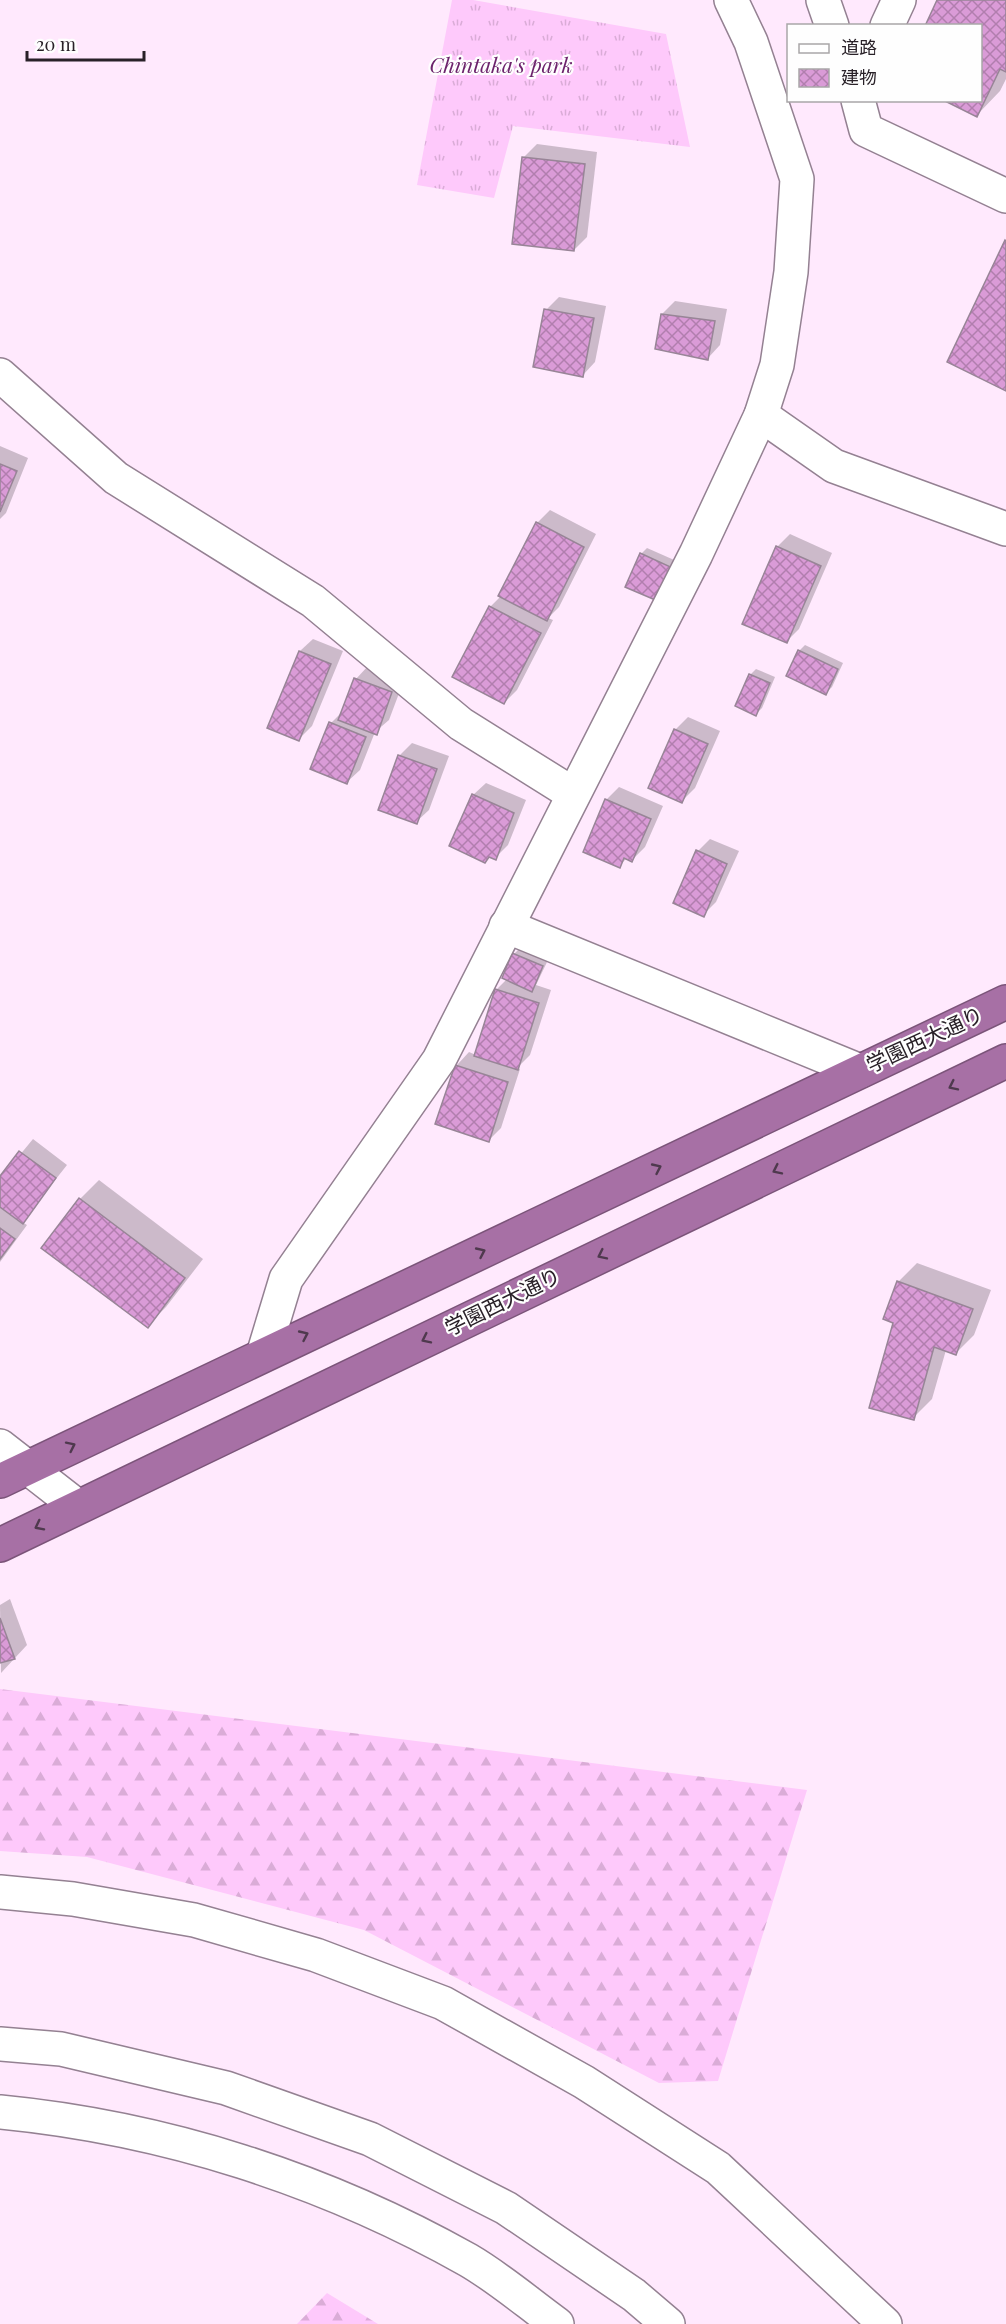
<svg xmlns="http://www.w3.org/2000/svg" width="1006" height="2324" viewBox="0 0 1006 2324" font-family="'Playfair Display','Noto Sans JP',serif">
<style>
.grass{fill:url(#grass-tufts)}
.forest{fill:url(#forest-firs)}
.shadow{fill:#0003}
.building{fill:url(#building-cross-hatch);stroke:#988597;stroke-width:1.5}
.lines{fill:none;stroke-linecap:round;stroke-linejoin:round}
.minor-casing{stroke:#948192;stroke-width:36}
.highway-casing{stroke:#7b5479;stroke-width:36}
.minor{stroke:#fff;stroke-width:33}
.highway{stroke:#a770a5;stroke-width:33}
.oneway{stroke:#4f394e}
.labels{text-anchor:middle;stroke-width:4.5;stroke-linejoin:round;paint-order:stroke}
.park-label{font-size:21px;font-style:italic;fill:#6c236c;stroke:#fefefe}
.street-label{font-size:21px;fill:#292128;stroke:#fefefe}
</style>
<defs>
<pattern id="grass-tufts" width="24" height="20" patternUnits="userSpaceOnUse" patternTransform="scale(1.5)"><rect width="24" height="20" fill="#fec9fb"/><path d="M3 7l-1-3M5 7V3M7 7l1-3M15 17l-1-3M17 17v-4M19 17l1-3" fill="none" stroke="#daacd7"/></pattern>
<pattern id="forest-firs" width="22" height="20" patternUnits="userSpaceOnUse" patternTransform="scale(1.5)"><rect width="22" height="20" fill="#fec9fb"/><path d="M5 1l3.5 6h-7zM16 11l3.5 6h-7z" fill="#daacd7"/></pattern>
<pattern id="building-cross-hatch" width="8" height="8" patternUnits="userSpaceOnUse" patternTransform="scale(1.5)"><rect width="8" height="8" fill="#da9bd7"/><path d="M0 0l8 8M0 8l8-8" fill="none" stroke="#b17eae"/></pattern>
</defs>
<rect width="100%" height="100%" fill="#ffe9fd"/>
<polygon class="grass" points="452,0 473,0 666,34 690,147 513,126 494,198 417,185"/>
<g class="forest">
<polygon points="0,1689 807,1790 718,2081 659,2083 364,1930 87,1857 0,1851"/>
<polygon points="327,2293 378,2324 297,2324"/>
</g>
<g class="shadow">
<polygon points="939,0 1006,0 1006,79 1000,91 977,115 980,100 980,26"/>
<polygon points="537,144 597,152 587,237 574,250 524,157"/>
<polygon points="559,297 606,306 595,362 583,375 546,310"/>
<polygon points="675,301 727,309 720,345 708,358 662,314"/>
<polygon points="0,446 28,458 6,513 0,519"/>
<polygon points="550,510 596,534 559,607 548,618 553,620 517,690 504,703 490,607 501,596 537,523"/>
<polygon points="790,534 832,553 799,629 786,642 777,547"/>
<polygon points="647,548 681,563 660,601 641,554"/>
<polygon points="313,639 343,651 312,726 299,739 269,727 300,651"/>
<polygon points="805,645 843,663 832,687 826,693 799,651"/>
<polygon points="368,666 404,680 389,720 375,732 360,770 347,782 331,723 344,710 356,679"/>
<polygon points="756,669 775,677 762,708 756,714 750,675"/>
<polygon points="688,717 720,731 695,788 682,801 675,730"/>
<polygon points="412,743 449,756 429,810 416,822 399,756"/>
<polygon points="486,783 526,800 508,845 495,858 473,795"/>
<polygon points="619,787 663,806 645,847 632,860 627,858 619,866 606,800"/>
<polygon points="710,839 739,851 716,902 703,915 698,851"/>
<polygon points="520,948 548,960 536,985 551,990 530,1055 517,1068 520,1069 501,1128 488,1141 437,1123 457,1065 469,1052 476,1055 496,990 507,979 514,954"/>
<polygon points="33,1139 67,1165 22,1222 27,1225 0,1262 0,1179"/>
<polygon points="99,1180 203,1259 166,1307 147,1326 80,1199"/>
<polygon points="917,1263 991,1290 974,1335 956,1353 946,1350 932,1399 913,1418 895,1322 885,1318 899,1281"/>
<polygon points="10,1599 27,1645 1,1673 0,1605"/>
</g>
<g class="building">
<polygon points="937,0 1006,0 1006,72 1000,69 977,117 943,100 980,100 980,26 925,26"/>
<polygon points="522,157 585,164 574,251 512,244"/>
<polygon points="1005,240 1006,241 1006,391 947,362"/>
<polygon points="544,309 594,318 583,377 533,367"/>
<polygon points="661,314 715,321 708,360 655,349"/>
<polygon points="0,464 17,471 0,512"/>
<polygon points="536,522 584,547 547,621 498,596"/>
<polygon points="776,546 821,566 787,643 742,624"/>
<polygon points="640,553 675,569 660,602 625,587"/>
<polygon points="489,606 541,633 504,704 452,677"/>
<polygon points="798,650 838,669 826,695 786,676"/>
<polygon points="299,651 331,664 299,741 267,728"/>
<polygon points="749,674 770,683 756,716 735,706"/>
<polygon points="354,678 392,692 377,735 338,720"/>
<polygon points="329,722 366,737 347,784 310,769"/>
<polygon points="674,729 708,744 682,803 648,788"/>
<polygon points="398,755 437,769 417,824 378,810"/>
<polygon points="472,794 514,813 496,860 489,857 485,863 449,846"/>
<polygon points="605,799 651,819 632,862 624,858 620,868 583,852"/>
<polygon points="696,850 727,864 704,917 673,903"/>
<polygon points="512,953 543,966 532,992 502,978"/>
<polygon points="495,989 539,1003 518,1070 474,1056"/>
<polygon points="455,1065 508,1082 489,1142 435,1124"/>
<polygon points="19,1151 56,1178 23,1224 0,1207 0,1176"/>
<polygon points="79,1198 185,1278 148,1328 41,1248"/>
<polygon points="0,1228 15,1239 0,1259"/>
<polygon points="897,1281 973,1309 956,1355 934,1347 914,1420 869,1408 893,1323 883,1319"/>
<polygon points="0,1618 15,1659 0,1663"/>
</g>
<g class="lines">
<g class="minor-casing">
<g id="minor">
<polyline points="823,0 832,26"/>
<polyline points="887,26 899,0"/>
<polyline points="858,100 866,130 1006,196"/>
<polyline points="0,375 116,478 313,601 461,724 573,794"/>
<polyline points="761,415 834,466 1006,529"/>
<polyline points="506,926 860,1071"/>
<polyline points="263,1355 286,1279 439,1060 696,554 761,415 777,365 791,272 797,179 751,42 731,0"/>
<polyline points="0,1446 77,1506"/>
<polyline points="0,1892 73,1899 194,1920 316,1955 443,2003 584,2082 718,2168 885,2324"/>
<polyline points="0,2044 61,2049 226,2088 370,2139 506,2208 634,2295 668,2324"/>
<path d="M0,2112c165,16 324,67 468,148 31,18 60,43 89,64"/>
</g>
</g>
<g class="highway-casing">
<g id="highway">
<polyline points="0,1481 1006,1002"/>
<polyline points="0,1545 1006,1061"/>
</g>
</g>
<use href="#minor" class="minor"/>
<use href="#highway" class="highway"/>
</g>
<defs><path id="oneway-chevron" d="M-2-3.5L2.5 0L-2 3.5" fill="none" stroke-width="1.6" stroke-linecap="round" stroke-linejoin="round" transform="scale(1.5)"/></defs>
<g class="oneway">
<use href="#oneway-chevron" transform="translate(953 1086) rotate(154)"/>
<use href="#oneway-chevron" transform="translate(657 1168) rotate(-25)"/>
<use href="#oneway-chevron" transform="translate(777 1170) rotate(154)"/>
<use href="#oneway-chevron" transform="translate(481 1252) rotate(-25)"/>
<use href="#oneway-chevron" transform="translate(602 1255) rotate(154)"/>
<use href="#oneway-chevron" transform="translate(304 1335) rotate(-25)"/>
<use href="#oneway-chevron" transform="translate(426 1339) rotate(154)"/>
<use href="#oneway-chevron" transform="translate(71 1446) rotate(-26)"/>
<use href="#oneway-chevron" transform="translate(39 1526) rotate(153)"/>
</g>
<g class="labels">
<g class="park-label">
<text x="501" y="73">Chintaka's park</text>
</g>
<g class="street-label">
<text transform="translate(925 1040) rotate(-25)" y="7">学園西大通り</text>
<text transform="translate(503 1302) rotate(-26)" y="7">学園西大通り</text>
</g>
</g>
<rect x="787" y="24" width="195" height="78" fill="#fefefe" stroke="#a9a6a8" stroke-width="1.5"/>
<rect x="799" y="44" width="30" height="9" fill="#ffffff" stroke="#a9a6a8" stroke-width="1.5"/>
<text x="841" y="54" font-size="18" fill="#292128">道路</text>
<rect x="799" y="69" width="30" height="18" fill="url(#building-cross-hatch)" stroke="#a9a6a8" stroke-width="1.5"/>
<text x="841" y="84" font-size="18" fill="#292128">建物</text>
<path d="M27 51v9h117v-9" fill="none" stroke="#292128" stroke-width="3"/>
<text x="36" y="51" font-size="18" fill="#292128" stroke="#fefefe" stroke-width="4.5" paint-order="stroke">20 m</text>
</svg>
